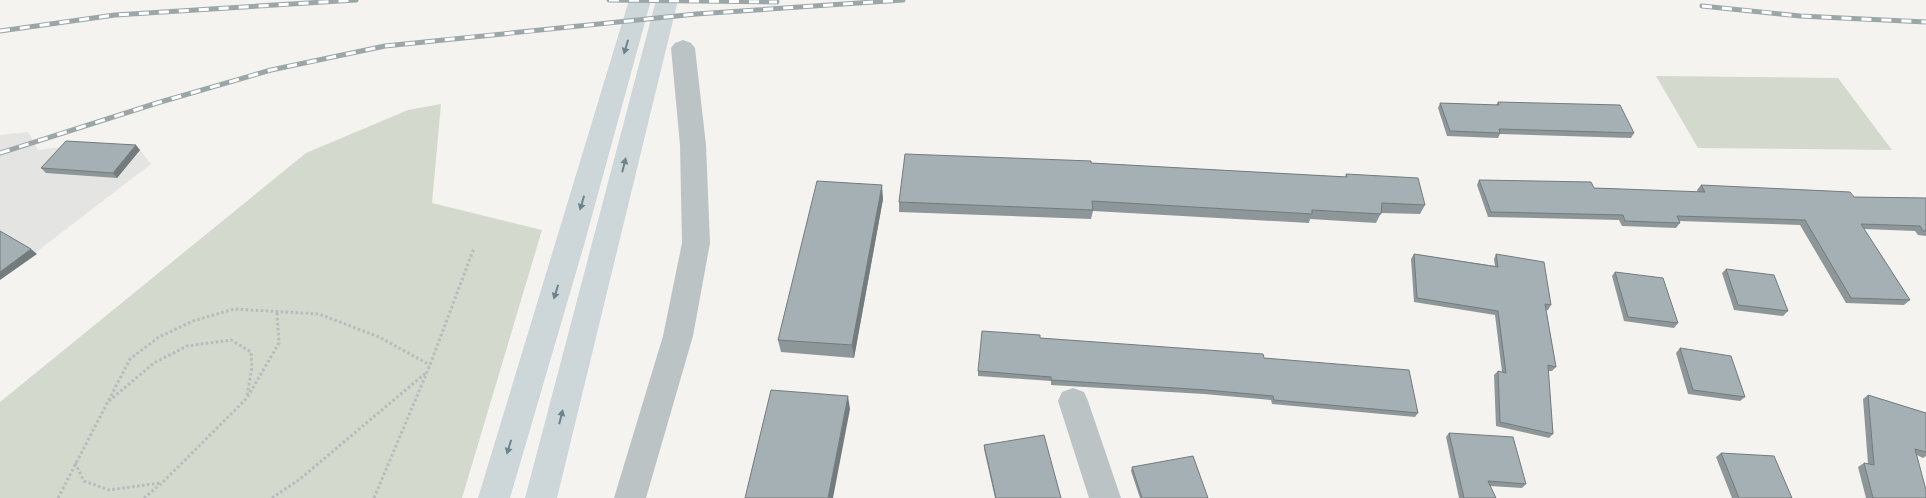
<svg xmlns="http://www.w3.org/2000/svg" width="1926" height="498" font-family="Lato,sans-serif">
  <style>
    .built { fill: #e4e5e3 }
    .green { fill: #d4d9ce }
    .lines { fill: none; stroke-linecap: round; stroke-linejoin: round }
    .path { stroke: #b6bbbc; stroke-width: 3; stroke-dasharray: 2.5 2.5; stroke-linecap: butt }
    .minor { fill: #bcc3c5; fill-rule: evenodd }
    .major { fill: #cdd6d8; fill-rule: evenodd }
    .rail-casing { stroke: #9ba6a9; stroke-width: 5 }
    .rail { stroke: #fff; stroke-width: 3; stroke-dasharray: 10; stroke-linecap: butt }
    .wall { fill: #8d979a }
    .shaded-wall { fill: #737b7d }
    .building { fill: #a4b0b3; stroke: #737b7d }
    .oneway { fill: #6c848b }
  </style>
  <rect width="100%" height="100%" fill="#f4f3ef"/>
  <path class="built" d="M 28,132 L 38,150 L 70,146 L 140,150 L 151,164 L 0,280 L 0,135 Z"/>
  <path class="green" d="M 1656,76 L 1838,78 L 1892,150 L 1698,148 Z
    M 441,104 L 432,203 L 542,230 L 462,498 L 0,498 L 0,402 L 306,153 L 408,110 Z"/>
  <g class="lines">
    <path class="path" d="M 109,401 L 154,363 L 187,346 L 231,340 L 251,352 L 252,367 L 247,396
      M 75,463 L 84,481 L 109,490 L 160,483
      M 58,498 L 130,359 L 159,337 L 193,321 L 234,309 L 319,314 L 379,337 L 430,365
      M 144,498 L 162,483 L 247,398 L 279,343 L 277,313
      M 272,498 L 300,479 L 427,372
      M 374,498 L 430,365 L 474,248"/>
    <path class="minor" d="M 683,40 L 691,43 L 695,48 L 706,145 L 710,243 L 693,336 L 646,498 L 614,498 L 663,336 L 682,243 L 680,145 L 671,48 L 675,43 Z
      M 1073,388 L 1084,392 L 1088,401 L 1121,498 L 1089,498 L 1058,401 L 1062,392 Z"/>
    <path class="major" d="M 629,0 L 651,0 L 584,245 L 510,498 L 478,498 Z
      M 656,0 L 678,0 L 557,498 L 525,498 Z"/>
    <defs>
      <path id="rail" d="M 609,0 L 777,2
        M 1702,6 L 1800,16 L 1926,22
        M 0,31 L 115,15 L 356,0
        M 0,153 L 157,103 L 271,70 L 385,46 L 696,14 L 903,0"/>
    </defs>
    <use href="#rail" class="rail-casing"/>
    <use href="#rail" class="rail"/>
  </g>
  <path class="wall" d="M 1498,102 L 1634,133 L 1631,138 L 1500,134 L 1498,138 L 1447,136 L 1438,108 L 1440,103 L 1496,105 Z
    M 140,150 L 117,178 L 46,173 L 41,168 Z
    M 1091,163 L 1345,177 L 1346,174 L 1425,205 L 1420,214 L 1381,213 L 1376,223 L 1310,219 L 1309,223 L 1093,211 L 1091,219 L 899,212 L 899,202 Z
    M 1479,180 L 1594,188 L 1698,192 L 1697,190 L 1701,185 L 1854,197 L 1926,198 L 1926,236 L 1918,235 L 1915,231 L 1864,229 L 1910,300 L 1904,305 L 1846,303 L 1800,225 L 1679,221 L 1680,223 L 1676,228 L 1622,226 L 1619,220 L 1488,217 L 1477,185 Z
    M 883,199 L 854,358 L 781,352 L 778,340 Z
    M 1414,254 L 1495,266 L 1494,259 L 1496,254 L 1551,305 L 1548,310 L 1546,310 L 1556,367 L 1552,371 L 1548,371 L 1553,434 L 1549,438 L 1496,426 L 1494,375 L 1498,371 L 1502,372 L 1495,315 L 1414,302 L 1411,259 Z
    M 1726,269 L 1788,311 L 1783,316 L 1734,310 L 1722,273 Z
    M 1615,272 L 1678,323 L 1674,328 L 1624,321 L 1612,276 Z
    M 1040,338 L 1264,358 L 1418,413 L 1415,417 L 1272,404 L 1271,400 L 1204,394 L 1051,385 L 1051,381 L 978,376 L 978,371 Z
    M 1680,348 L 1745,397 L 1740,401 L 1688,394 L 1676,353 Z
    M 1868,395 L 1926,413 L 1926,456 L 1923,458 L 1917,455 L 1926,498 L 1866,498 L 1858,467 L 1864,463 L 1868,464 L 1863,399 Z
    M 1449,433 L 1526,484 L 1522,488 L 1490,486 L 1496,498 L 1459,498 L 1446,437 Z
    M 984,445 L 1061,498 L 995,498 L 984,449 Z
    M 1721,453 L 1792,498 L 1732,498 L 1716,457 Z
    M 1132,467 L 1208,498 L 1140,498 L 1131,471 Z"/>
  <path class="shaded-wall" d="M 136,145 L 140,150 L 117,178 L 113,173 Z
    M 882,185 L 883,199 L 854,358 L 852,345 Z
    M 31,249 L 37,254 L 0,280 L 0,272 Z
    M 848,396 L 850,409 L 833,498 L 828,498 Z"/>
  <path class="building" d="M 1498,102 L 1620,105 L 1634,133 L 1499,129 L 1500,133 L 1450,131 L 1440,103 L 1499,105 Z
    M 66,141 L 136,145 L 113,173 L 41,168 Z
    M 905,154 L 1091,161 L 1091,163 L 1347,177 L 1346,174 L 1418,178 L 1425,205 L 1382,203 L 1381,214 L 1312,210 L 1312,214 L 1092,201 L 1093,210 L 899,202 Z
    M 1479,180 L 1591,182 L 1594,188 L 1705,192 L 1701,185 L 1850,192 L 1854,197 L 1926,198 L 1926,231 L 1923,231 L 1920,226 L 1861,224 L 1910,300 L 1851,298 L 1805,220 L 1677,216 L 1680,223 L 1625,221 L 1623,215 L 1491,212 Z
    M 817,181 L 882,185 L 852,345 L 778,340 Z
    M 0,231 L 31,249 L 0,272 Z
    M 1414,254 L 1498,267 L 1496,254 L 1544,262 L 1551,305 L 1545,304 L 1556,367 L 1548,365 L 1553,434 L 1500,422 L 1498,371 L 1506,373 L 1498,311 L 1417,298 Z
    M 1726,269 L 1774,275 L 1788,311 L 1738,305 Z
    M 1615,272 L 1663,278 L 1678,323 L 1628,317 Z
    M 982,331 L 1040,335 L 1040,338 L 1263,354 L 1264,358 L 1409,370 L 1418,413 L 1274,400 L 1273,396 L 1206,390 L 1051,380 L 1051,377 L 978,371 Z
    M 1680,348 L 1731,356 L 1745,397 L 1693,390 Z
    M 771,390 L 848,396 L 828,498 L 745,498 Z
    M 1868,395 L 1926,413 L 1926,452 L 1915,449 L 1926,490 L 1926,498 L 1873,498 L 1864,463 L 1874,465 Z
    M 1449,433 L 1513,437 L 1526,484 L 1488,481 L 1496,498 L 1464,498 Z
    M 1044,435 L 1061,498 L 996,498 L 984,445 Z
    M 1721,453 L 1774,456 L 1792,498 L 1739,498 Z
    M 1193,456 L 1208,498 L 1142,498 L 1132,467 Z"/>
  <defs><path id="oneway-solid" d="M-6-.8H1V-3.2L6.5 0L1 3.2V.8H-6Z" transform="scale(1.25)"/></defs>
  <g class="oneway">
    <use href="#oneway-solid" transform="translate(626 47) rotate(106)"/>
    <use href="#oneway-solid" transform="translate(624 165) rotate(-76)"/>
    <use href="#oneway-solid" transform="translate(582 203) rotate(106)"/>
    <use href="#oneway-solid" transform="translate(556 292) rotate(107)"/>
    <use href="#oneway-solid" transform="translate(561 417) rotate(-76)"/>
    <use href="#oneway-solid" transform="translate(509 447) rotate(107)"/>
  </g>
</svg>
